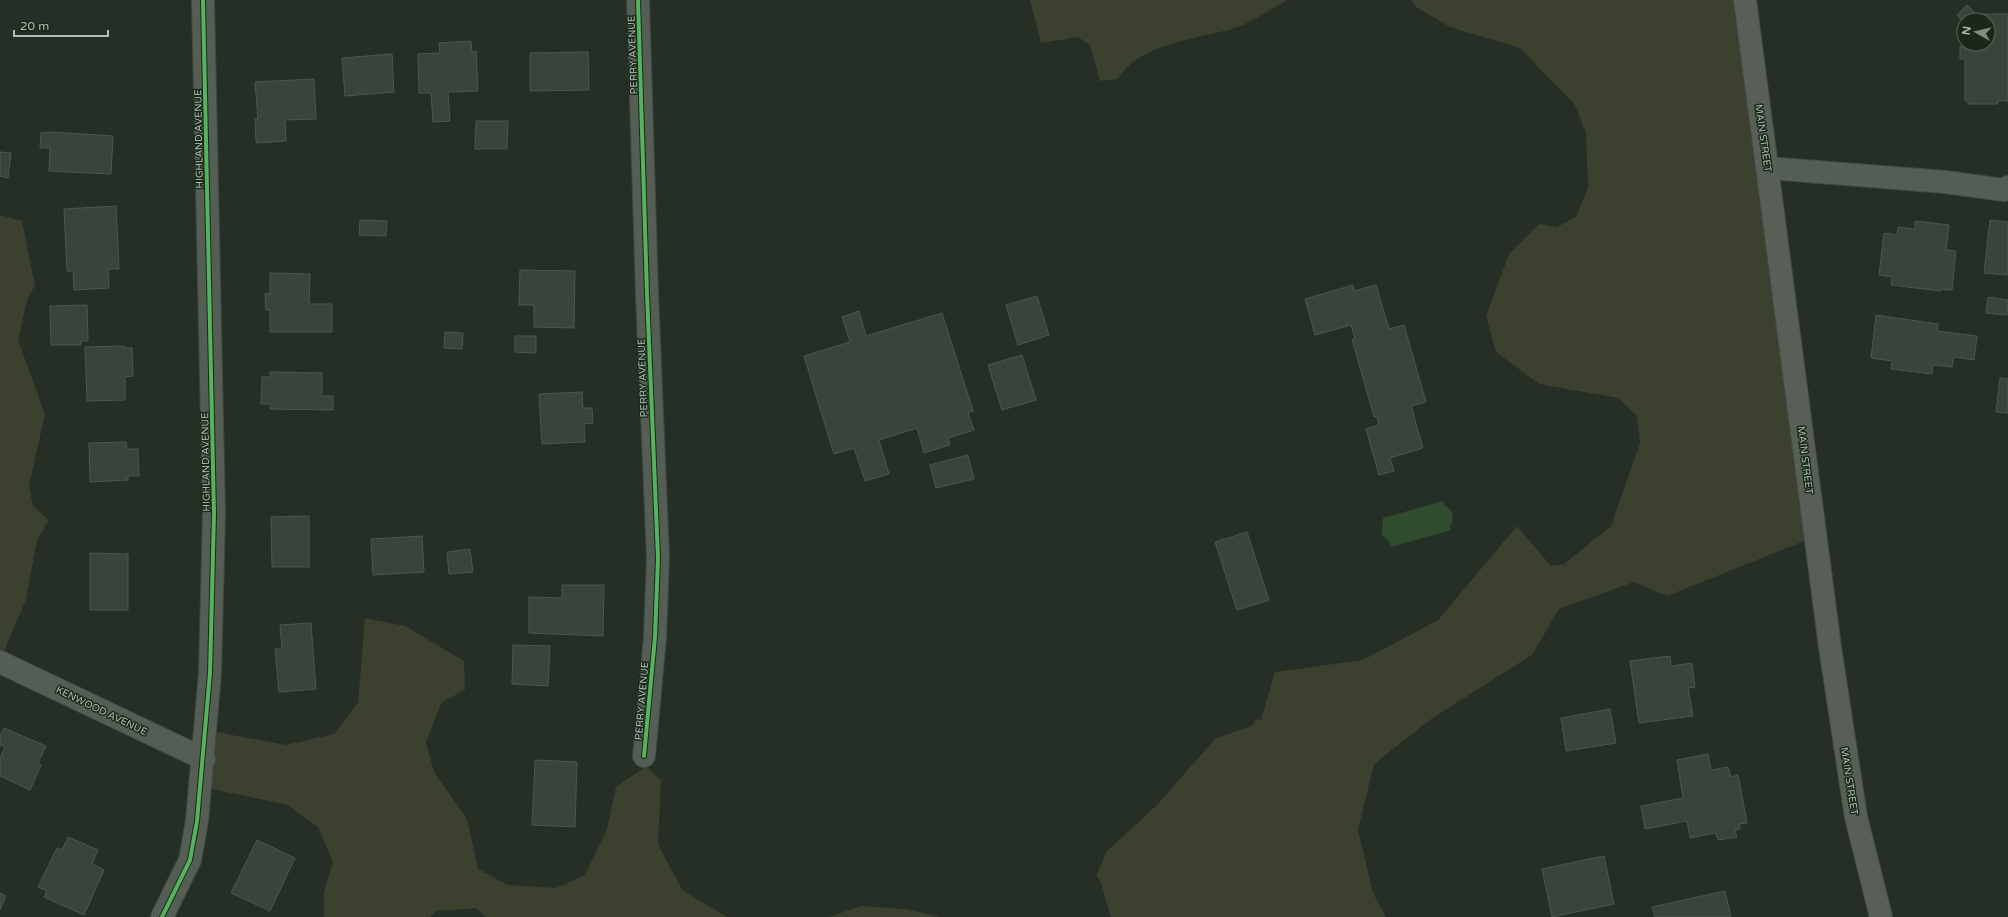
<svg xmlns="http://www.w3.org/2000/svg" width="2008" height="917" font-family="'Varela Round',sans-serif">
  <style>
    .green { fill: #3b402f }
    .water { fill: #2f4c2f }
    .building { fill: #3b443b; stroke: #4d574d }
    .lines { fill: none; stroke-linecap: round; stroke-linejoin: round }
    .minor-casing { stroke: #424942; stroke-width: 24 }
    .major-casing { stroke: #424c43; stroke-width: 24 }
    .minor { stroke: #545e54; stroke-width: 22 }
    .major { stroke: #575f57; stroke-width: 22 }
    .cycleway-casing { stroke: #1a281a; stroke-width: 6 }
    .cycleway { stroke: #56b35d; stroke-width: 4 }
    .labels { text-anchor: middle; stroke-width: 3; stroke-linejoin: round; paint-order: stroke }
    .street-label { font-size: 10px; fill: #aec0af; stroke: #1a281a }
  </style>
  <rect width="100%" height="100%" fill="#252f25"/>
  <path class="green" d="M 1030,0 L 1287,0 C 1271,9 1253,22 1235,28 C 1195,40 1142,42 1117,79 L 1100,81 L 1090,45 L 1078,37 L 1041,43 Z
    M 1412,0 L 1740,0 L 1817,536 L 1667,596 L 1634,582 L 1559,609 L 1532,655 L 1431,719 L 1374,764 L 1358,830 L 1373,893 L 1386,917 L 1111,917 L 1100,880 L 1096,876 L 1107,851 L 1157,805 L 1215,739 L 1253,725 L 1256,719 L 1261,720 L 1275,672 L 1363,660 L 1438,620 L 1517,526 L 1551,566 L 1564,564 L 1611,526 L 1640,443 L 1637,416 L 1618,398 L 1539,384 L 1496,352 L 1486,316 L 1509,254 L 1539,224 L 1557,227 L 1576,217 L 1588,188 L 1586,133 L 1575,105 L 1520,48 L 1450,27 L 1416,7 Z
    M 0,215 L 22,221 L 35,286 L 28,297 L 18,340 L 45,414 L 29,486 L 33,506 L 49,520 L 37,540 L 26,600 L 3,653 L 0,654 Z
    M 365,618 L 405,626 L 464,661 L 465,690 L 442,702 L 426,742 L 434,772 L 467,819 L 478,869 L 508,885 L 556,888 L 585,875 L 607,829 L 616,787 L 646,766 L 661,780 L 658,844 L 682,890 L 727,917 L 485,917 L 477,908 L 437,911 L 430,917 L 324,917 L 324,892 L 333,862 L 318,827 L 288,805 L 198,786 L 206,730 L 286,745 L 334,734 L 358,703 Z
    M 861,906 L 905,909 L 941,917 L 829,917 Z"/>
  <path class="water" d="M 1443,501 L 1444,505 C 1454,510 1455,517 1450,527 L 1451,530 L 1391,547 L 1390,542 L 1382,535 L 1383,518 Z"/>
  <path class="building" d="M 1967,5 L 1976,14 L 2008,14 L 2008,101 L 1998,101 L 1998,104 L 1968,104 L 1968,101 L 1965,101 L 1965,59 L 1960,59 L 1960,46 L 1966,46 L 1966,44 L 1988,44 L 1988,20 L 1964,20 L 1964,23 L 1957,15 Z
    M 471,41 L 472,52 L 476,51 L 478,91 L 448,92 L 450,121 L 433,122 L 431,93 L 419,93 L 418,54 L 440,53 L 439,43 Z
    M 588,52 L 589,90 L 530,91 L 530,53 Z
    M 392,54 L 394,92 L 345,96 L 342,58 Z
    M 314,79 L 316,119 L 285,120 L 286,141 L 256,143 L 255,119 L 258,119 L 255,82 Z
    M 476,121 L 508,121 L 507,149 L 475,149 Z
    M 51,132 L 113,136 L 111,174 L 49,171 L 50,148 L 40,148 L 41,133 Z
    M 0,152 L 11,153 L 8,178 L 0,176 Z
    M 116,206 L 119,269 L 108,269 L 109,288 L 74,290 L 73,271 L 67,271 L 64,209 Z
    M 360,220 L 387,221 L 386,236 L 359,235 Z
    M 1990,220 L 2008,222 L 2008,275 L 1984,273 Z
    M 1915,221 L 1949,225 L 1946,250 L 1956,251 L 1952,290 L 1941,289 L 1941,291 L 1891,285 L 1892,277 L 1879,275 L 1884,233 L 1897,235 L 1898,227 L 1915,229 Z
    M 520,270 L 575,271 L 574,328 L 534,327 L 534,305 L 519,305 Z
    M 270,273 L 310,274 L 309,304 L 332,304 L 332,332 L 270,332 L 270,310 L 266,310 L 265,293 L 270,294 Z
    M 1353,285 L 1354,291 L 1376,285 L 1389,329 L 1404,325 L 1426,402 L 1411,406 L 1423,448 L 1390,458 L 1394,471 L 1379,475 L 1366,429 L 1379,425 L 1377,416 L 1374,417 L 1352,339 L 1355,339 L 1351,325 L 1315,335 L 1305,299 Z
    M 1037,296 L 1049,335 L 1018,345 L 1006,305 Z
    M 1988,297 L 2008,300 L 2007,315 L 1986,313 Z
    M 87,305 L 88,341 L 81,341 L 81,345 L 51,345 L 50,306 Z
    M 859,311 L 866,336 L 942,313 L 973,411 L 968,413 L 974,430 L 948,438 L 950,445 L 924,453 L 917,428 L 879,440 L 889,474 L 865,481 L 854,448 L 834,454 L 804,356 L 850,342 L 842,317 Z
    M 1876,315 L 1938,324 L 1937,331 L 1977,336 L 1974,360 L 1954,357 L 1952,367 L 1933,365 L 1932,374 L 1891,369 L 1892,361 L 1871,358 Z
    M 445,332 L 463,333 L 462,349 L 444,348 Z
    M 515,336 L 536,336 L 536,353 L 515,352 Z
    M 124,346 L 124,348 L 132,348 L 133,376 L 125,377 L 125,400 L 87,401 L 85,347 Z
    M 1022,355 L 1036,400 L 1002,410 L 988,365 Z
    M 270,372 L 322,373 L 322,396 L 333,396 L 333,410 L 270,409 L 270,404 L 261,404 L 262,377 L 270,377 Z
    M 2000,378 L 2008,379 L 2008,413 L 1996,412 Z
    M 582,392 L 583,408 L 592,408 L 593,423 L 584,424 L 585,442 L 542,444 L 539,394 Z
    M 126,442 L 127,449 L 138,449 L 139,476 L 128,476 L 128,480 L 90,482 L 89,443 Z
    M 968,455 L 974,479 L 936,488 L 930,465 Z
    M 309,516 L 309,567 L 272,567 L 271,517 Z
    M 1247,532 L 1269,600 L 1237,610 L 1215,542 Z
    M 422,536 L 424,572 L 373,575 L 371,539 Z
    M 470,549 L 473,572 L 449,574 L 447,552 Z
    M 90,553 L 128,554 L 128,610 L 90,610 Z
    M 562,585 L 604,585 L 603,636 L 529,633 L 529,597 L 562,598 Z
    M 311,623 L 316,689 L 279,692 L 275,649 L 282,649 L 280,625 Z
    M 513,645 L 550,646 L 548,686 L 512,684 Z
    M 1670,656 L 1671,666 L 1692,663 L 1695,687 L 1688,688 L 1693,716 L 1639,723 L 1630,661 Z
    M 1610,709 L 1616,743 L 1566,751 L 1561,718 Z
    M 4,728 L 46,746 L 38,763 L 41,765 L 30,790 L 0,776 L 0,758 L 5,747 L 0,745 L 0,736 Z
    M 1708,754 L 1711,770 L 1728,767 L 1731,777 L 1738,775 L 1747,823 L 1739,824 L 1740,829 L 1735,830 L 1737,837 L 1718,840 L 1716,833 L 1690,838 L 1687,821 L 1645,829 L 1641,806 L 1683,798 L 1677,760 Z
    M 535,760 L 577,762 L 575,827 L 532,825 Z
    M 68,837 L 98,850 L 92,864 L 104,870 L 84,915 L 44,897 L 47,891 L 38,887 L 57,848 L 62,850 Z
    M 257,840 L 295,858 L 270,911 L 231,893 Z
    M 1604,856 L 1614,904 L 1552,917 L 1542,869 Z
    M 1725,891 L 1731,917 L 1655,917 L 1652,907 Z
    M 0,893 L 6,896 L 0,910 Z"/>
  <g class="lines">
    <defs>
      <path id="minor" d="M 638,0 L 647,294 L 658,558 L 655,637 L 644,756
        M 1768,168 L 1945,182 L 2004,190 L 2008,187
        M 0,662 L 204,759
        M 162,917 L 190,860 L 197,821 L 210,673 L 214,514 L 203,0"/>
      <path id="major" d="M 1745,0 L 1830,647 L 1856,817 L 1881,917"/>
    </defs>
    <use href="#minor" class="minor-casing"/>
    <use href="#major" class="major-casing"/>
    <use href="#minor" class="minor"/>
    <use href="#major" class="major"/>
    <defs>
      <path id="cycleway" d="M 638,0 L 647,294 L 658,558 L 655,637 L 644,756
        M 162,917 L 190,860 L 197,821 L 210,673 L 214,514 L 203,0"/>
    </defs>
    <use href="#cycleway" class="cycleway-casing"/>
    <use href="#cycleway" class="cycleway"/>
  </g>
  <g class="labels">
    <g class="street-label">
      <text transform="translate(632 55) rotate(-92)" y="4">PERRY AVENUE</text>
      <text transform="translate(1764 138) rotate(82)" y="4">MAIN STREET</text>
      <text transform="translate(198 139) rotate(-91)" y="4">HIGHLAND AVENUE</text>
      <text transform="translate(642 378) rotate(-92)" y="4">PERRY AVENUE</text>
      <text transform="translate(1806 460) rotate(83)" y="4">MAIN STREET</text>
      <text transform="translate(205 462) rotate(-91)" y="4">HIGHLAND AVENUE</text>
      <text transform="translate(641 701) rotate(-85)" y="4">PERRY AVENUE</text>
      <text transform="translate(102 710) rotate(26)" y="4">KENWOOD AVENUE</text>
      <text transform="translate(1850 781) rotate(81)" y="4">MAIN STREET</text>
    </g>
  </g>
  <g transform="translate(1976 32) rotate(278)"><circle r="19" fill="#1a281a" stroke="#556556"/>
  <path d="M0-3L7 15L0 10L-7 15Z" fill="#7e8d7f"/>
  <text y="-6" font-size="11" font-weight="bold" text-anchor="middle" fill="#aec0af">N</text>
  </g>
  <path d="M14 30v6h94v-6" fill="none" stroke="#aec0af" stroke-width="2"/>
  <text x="20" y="30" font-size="12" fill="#aec0af" stroke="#1a281a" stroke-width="3" paint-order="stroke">20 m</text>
</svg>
